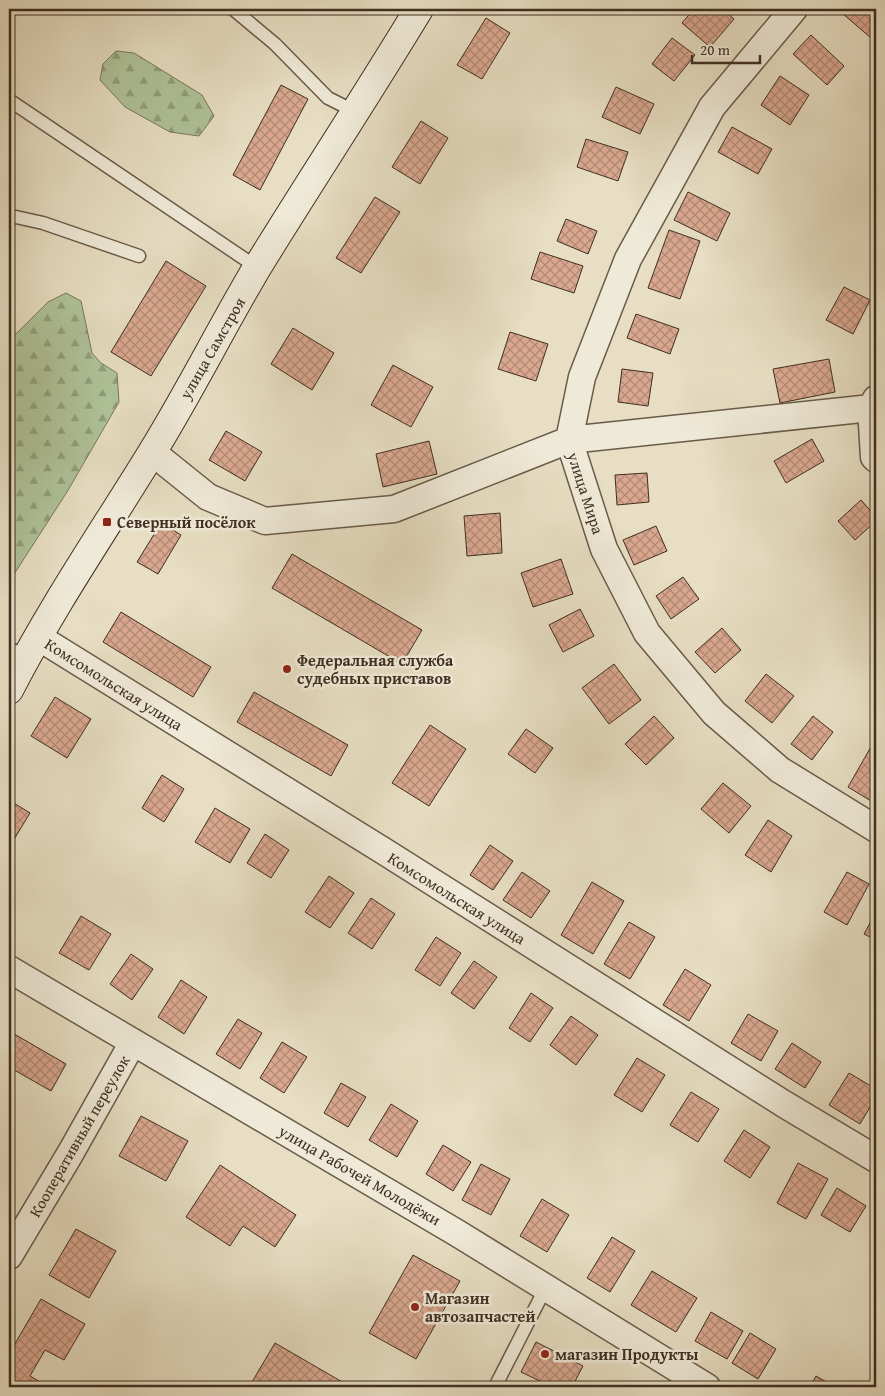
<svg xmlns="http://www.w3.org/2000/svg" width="885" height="1396" font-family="'Gentium Book Plus',serif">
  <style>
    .forest { fill: url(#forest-firs); stroke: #77785c }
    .building { fill: url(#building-cross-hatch); stroke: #3f2f20 }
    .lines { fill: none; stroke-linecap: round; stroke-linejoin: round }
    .lane-casing { stroke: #695b49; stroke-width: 15 }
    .street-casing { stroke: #695b49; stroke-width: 29 }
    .secondary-casing { stroke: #3f2f20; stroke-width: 30 }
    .lane { stroke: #efead8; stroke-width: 12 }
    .street { stroke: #efead8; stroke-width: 26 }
    .secondary { stroke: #efead8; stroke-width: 28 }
    .poi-dot { fill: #8f2418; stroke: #efead8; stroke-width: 2 }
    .labels { text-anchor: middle; stroke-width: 5; stroke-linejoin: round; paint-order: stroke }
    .street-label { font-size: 16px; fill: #3f2f20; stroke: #efead8 }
    .poi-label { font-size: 16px; font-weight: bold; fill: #3f2f20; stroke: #efead8; text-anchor: start }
  </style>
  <defs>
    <pattern id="forest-firs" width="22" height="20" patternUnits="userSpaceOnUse" patternTransform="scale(1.25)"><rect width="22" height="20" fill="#afc299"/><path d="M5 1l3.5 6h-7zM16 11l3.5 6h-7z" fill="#909e7c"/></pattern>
    <pattern id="building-cross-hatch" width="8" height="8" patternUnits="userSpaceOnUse" patternTransform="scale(1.25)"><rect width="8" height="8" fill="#daa890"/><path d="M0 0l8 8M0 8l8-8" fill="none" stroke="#b28975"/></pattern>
  </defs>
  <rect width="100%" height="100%" fill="#e7dec3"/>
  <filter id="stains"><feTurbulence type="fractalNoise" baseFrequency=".004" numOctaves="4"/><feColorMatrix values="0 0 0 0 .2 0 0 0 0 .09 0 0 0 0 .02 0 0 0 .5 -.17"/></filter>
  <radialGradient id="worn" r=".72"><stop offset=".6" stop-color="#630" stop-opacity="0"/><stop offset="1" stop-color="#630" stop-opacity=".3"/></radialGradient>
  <path class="forest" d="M 116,51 L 134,53 L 202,95 L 214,116 L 199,136 L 170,132 L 125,107 L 100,80 L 103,64 Z
    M 66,293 L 81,301 L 92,353 L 101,363 L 117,373 L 119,402 L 67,492 L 9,582 L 9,338 L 17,333 L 48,302 Z"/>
  <path class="building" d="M 344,9 L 358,9 L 355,15 Z
    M 694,9 L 722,9 L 734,19 L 710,47 L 682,23 Z
    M 846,9 L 876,9 L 876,32 L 871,38 L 842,13 Z
    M 486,18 L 510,33 L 482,79 L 457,65 Z
    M 811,35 L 844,66 L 827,85 L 793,54 Z
    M 672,38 L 695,55 L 674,81 L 652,64 Z
    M 780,76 L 809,95 L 790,125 L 761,105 Z
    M 281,85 L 308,99 L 260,190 L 233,175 Z
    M 616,87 L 654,104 L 640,134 L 602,117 Z
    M 421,121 L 448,138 L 420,184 L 392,167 Z
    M 732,127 L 772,149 L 758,174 L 718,152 Z
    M 586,139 L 628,152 L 618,181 L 577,167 Z
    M 688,192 L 730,213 L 717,241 L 674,220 Z
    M 375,197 L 400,212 L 361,273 L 336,258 Z
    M 566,219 L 597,231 L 588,254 L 557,241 Z
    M 669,230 L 700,241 L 680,299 L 648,288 Z
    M 540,252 L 583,266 L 574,293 L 531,279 Z
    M 166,261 L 206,286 L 151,376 L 111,352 Z
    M 844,287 L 870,300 L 853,334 L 826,320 Z
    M 636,314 L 679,329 L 670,354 L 627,338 Z
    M 293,328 L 334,353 L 312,390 L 271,364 Z
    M 510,332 L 548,344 L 536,381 L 498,369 Z
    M 829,359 L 835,392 L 780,403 L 773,369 Z
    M 393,365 L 433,387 L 411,427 L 371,405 Z
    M 622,369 L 653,373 L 648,406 L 618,402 Z
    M 226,431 L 262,452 L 245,481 L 209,460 Z
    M 812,439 L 824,461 L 786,483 L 774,461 Z
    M 429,441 L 437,474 L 383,487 L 376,454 Z
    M 647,473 L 649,502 L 617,505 L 615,475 Z
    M 861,500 L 876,517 L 876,521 L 855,540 L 838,521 Z
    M 500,513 L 502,553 L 467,556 L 464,516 Z
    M 161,523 L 181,535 L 158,574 L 137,562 Z
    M 656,526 L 667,551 L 634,565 L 623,540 Z
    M 292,554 L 422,630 L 402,664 L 272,588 Z
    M 561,559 L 573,594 L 533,607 L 521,573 Z
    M 683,577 L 699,599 L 671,619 L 656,596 Z
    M 580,609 L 594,636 L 563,652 L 549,625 Z
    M 121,612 L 211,667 L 193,697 L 103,642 Z
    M 722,628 L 741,650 L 715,673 L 695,652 Z
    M 614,664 L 641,700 L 609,724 L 582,688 Z
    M 766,674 L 794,696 L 772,723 L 745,701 Z
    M 254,692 L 348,745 L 331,776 L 237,722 Z
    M 55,697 L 91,719 L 67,758 L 31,736 Z
    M 654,716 L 674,738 L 646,765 L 625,744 Z
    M 813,716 L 833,732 L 812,760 L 791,744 Z
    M 430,725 L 466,749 L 429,806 L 392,783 Z
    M 526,729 L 553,748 L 535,773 L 508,754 Z
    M 876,738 L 876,804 L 848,787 Z
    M 162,775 L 184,789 L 164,822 L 142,808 Z
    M 723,783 L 751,806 L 729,833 L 701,809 Z
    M 9,800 L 30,813 L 10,846 L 9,845 Z
    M 215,808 L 250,829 L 230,863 L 195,842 Z
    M 768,820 L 792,836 L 771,872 L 745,855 Z
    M 265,834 L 289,850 L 271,878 L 247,863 Z
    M 490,845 L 513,861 L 493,890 L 470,875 Z
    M 522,872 L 550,891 L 531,918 L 503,900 Z
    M 847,872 L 869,884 L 847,925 L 824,912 Z
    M 329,876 L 354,893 L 330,928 L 305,912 Z
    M 592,882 L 624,901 L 593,954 L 561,935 Z
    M 371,898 L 395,914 L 372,949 L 348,933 Z
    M 876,912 L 876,940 L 864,934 Z
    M 81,916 L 111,934 L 89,970 L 59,953 Z
    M 629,922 L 655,937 L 630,979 L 604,964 Z
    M 436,937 L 461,953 L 440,986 L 415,970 Z
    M 131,954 L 153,969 L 132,1000 L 110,984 Z
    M 474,961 L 497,977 L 474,1009 L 451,993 Z
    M 685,969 L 711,985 L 689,1021 L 663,1005 Z
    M 181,980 L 207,997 L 184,1034 L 158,1017 Z
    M 531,993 L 553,1008 L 530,1042 L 509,1028 Z
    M 748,1014 L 778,1031 L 761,1061 L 731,1043 Z
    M 571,1016 L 598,1035 L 576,1065 L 550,1045 Z
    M 238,1019 L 262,1033 L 240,1069 L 216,1054 Z
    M 9,1031 L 66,1064 L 51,1091 L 9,1067 Z
    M 282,1042 L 307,1057 L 284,1093 L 260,1078 Z
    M 792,1043 L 821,1062 L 805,1088 L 775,1069 Z
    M 637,1058 L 665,1075 L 642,1112 L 614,1095 Z
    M 849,1073 L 876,1089 L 876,1097 L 860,1124 L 829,1105 Z
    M 341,1083 L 366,1097 L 348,1127 L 324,1113 Z
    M 691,1092 L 719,1109 L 698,1142 L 670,1125 Z
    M 391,1104 L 418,1121 L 397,1157 L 369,1140 Z
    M 141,1116 L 188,1141 L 166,1181 L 119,1156 Z
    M 744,1130 L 770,1147 L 750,1178 L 724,1161 Z
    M 443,1145 L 471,1162 L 453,1191 L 426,1174 Z
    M 798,1163 L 828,1179 L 806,1219 L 777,1203 Z
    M 481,1164 L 510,1179 L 491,1215 L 462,1200 Z
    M 220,1165 L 296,1215 L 275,1247 L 243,1226 L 230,1246 L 186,1217 Z
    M 837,1188 L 866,1206 L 850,1232 L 821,1215 Z
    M 542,1199 L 569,1215 L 547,1252 L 520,1236 Z
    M 76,1229 L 116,1251 L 89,1298 L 49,1275 Z
    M 612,1237 L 635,1251 L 610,1292 L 587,1278 Z
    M 413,1255 L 460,1281 L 416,1359 L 369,1333 Z
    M 652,1271 L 697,1298 L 676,1332 L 631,1305 Z
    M 41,1299 L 85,1324 L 64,1360 L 45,1350 L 30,1376 L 42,1383 L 40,1387 L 9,1387 L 9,1354 Z
    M 711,1312 L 743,1331 L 727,1359 L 695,1341 Z
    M 750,1333 L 776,1349 L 758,1379 L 732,1363 Z
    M 536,1342 L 583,1366 L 572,1387 L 552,1387 L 521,1372 Z
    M 275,1343 L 351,1387 L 249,1387 Z
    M 816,1376 L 835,1387 L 810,1387 Z"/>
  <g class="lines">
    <defs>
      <path id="lane" d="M 233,9 L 275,44 L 328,98 L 356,112
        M 9,100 L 258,268
        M 9,218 L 16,217 L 43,223 L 139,256
        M 9,648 L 26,657
        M 495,1387 L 546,1287"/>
      <path id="street" d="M 794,9 L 712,107 L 628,259 L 582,377 L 569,440 L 604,549 L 647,633 L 714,713 L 780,770 L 876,829
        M 876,399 L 871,408 L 874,457 L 876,459
        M 152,452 L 208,497 L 265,521 L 394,509 L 569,440 L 871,408
        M 38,637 L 382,850 L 784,1104 L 876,1159
        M 9,969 L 457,1233 L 707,1387
        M 9,1256 L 70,1154 L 133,1042"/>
      <path id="secondary" d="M 9,690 C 51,608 103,532 151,454 C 189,393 221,328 258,266 C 311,180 367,95 419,9"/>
    </defs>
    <use href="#lane" class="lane-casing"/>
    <use href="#street" class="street-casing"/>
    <use href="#secondary" class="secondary-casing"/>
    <use href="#lane" class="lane"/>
    <use href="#street" class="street"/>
    <use href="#secondary" class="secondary"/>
  </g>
  <g class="poi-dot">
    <rect x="102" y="517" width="10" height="10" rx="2.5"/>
    <circle cx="287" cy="669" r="5"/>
    <circle cx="415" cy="1307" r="5"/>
    <circle cx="545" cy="1354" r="5"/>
  </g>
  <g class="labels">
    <g class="street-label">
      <text transform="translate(212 348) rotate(-60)" y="6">улица Самстроя</text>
      <text transform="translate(586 493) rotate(72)" y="6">улица Мира</text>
      <text transform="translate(114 684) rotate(32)" y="6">Комсомольская улица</text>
      <text transform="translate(457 898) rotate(32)" y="6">Комсомольская улица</text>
      <text transform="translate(79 1136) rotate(-60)" y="6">Кооперативный переулок</text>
      <text transform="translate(360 1175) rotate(30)" y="6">улица Рабочей Молодёжи</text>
    </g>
    <g class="poi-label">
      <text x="117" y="528">Северный посёлок</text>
      <text x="297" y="666">Федеральная служба<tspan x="297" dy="18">судебных приставов</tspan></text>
      <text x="425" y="1304">Магазин<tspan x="425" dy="18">автозапчастей</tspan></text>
      <text x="555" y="1360">магазин Продукты</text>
    </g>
  </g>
  <rect width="885" height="1396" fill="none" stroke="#e7dec3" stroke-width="30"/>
  <rect x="10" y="10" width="865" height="1376" fill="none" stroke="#3f2f20" stroke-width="2.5"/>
  <rect x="15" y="15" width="855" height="1366" fill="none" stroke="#3f2f20"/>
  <path d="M692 55v8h68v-8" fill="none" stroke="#3f2f20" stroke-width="2.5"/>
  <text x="700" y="55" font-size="15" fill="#3f2f20" stroke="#efead8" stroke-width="4" paint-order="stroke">20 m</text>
  <rect width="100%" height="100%" filter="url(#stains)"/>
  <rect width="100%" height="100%" fill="url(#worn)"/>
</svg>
